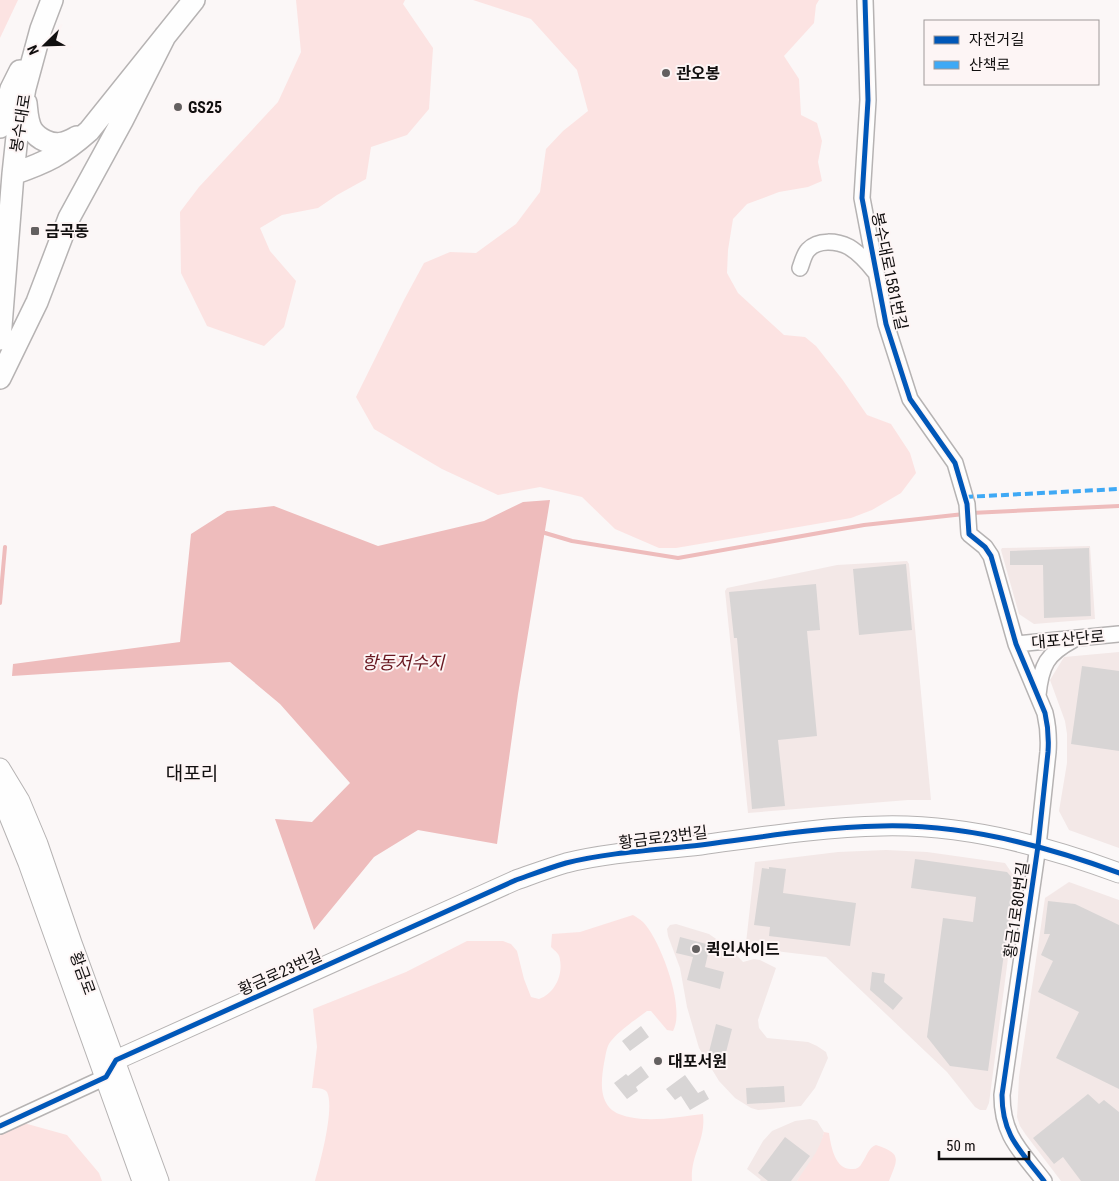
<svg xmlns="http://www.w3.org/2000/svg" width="1119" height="1181" font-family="'Roboto Condensed','Noto Sans KR',sans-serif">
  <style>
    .built { fill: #f3e8e7 }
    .green { fill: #fce3e2 }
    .water { fill: #eebcbc }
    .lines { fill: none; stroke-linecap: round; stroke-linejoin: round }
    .stream { stroke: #eebcbc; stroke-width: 4 }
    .building { fill: #d8d5d5 }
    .minor-casing { stroke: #b6b3b3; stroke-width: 18 }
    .tertiary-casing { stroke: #b6b3b3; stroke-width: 21 }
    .secondary-casing { stroke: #b6b3b3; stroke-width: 24 }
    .minor { stroke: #fefefe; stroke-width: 15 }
    .tertiary { stroke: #fefefe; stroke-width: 19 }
    .secondary { stroke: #fefefe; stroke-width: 21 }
    .quiet { stroke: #3fa9f5; stroke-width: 4; stroke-dasharray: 8 4; stroke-linecap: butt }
    .cycleway-casing { stroke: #fdf5f5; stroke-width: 8 }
    .cycleway { stroke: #0057b8; stroke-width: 5 }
    .poi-dot { fill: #636060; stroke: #fdf5f5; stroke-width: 2 }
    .labels { text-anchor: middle; stroke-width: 4; stroke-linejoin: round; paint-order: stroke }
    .poi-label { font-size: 16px; font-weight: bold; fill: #110f0f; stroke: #fdf5f5; text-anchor: start }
    .street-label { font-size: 16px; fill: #110f0f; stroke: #fdf5f5 }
    .water-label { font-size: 18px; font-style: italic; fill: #691821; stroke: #fdf5f5 }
    .quarter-label { font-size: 19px; fill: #110f0f; stroke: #fdf5f5 }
  </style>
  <rect width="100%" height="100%" fill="#fbf7f7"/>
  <path class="built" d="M 1090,546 L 1095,619 L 1034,624 L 1019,614 L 1001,550 L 1002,548 Z
    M 907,561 L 909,564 L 931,800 L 908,800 L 748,813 L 725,591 L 727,588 L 837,565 Z
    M 1119,652 L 1119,848 L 1069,830 L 1059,811 L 1067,763 L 1067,734 L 1065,721 L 1050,680 L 1064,657 Z
    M 886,850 L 927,852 L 1005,863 L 1018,882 L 989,1103 L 986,1110 L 980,1110 L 975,1107 L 947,1072 L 826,957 L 750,948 L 746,943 L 755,862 L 838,852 Z
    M 1069,882 L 1119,900 L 1119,1181 L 1061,1181 L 1026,1135 L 1020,1126 L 1017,1117 L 1019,1077 L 1045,898 Z
    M 676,924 L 709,934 L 732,950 L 743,962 L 754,959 L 760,960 L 776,968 L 758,1020 L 759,1028 L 767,1038 L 808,1042 L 817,1046 L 826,1052 L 828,1058 L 815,1088 L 801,1106 L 758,1110 L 751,1108 L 735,1098 L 719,1081 L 699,1048 L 687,1007 L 680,968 L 668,936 L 667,929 L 670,925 Z
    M 810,1119 L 817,1121 L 824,1132 L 821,1145 L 816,1156 L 797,1181 L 760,1181 L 761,1180 L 747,1169 L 763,1141 L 772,1131 L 795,1121 Z"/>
  <path class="green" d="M 0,0 L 18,0 L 0,38 Z
    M 296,0 L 405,0 L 403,4 L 433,48 L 429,109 L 407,135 L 371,147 L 366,179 L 337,195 L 318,208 L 282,215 L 260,228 L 270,251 L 296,281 L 284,327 L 264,346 L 207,326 L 181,273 L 180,212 L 199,187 L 278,102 L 301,52 Z
    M 473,0 L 819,0 L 816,5 L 814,23 L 784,56 L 799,79 L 801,115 L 817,123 L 822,141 L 818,162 L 822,181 L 808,187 L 779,192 L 747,204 L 733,219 L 728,250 L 727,273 L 738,293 L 784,335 L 805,337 L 816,346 L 842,379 L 867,415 L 891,424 L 910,453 L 916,473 L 901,493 L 872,510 L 851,518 L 676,548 L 659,548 L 615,529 L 582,497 L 540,487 L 498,495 L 442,469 L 374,429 L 356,397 L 404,300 L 424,263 L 450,252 L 476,253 L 516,224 L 540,192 L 546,149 L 563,131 L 588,111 L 577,70 L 531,19 Z
    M 633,915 C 636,917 640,919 643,922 C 660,939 686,1008 673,1031 L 667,1030 L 651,1011 L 647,1011 C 635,1020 620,1030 611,1041 C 606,1047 606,1055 604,1063 C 601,1081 598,1105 619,1114 C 644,1124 677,1117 703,1114 C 706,1141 690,1155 692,1181 L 315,1181 C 320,1163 335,1108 327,1092 C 324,1088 317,1088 312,1088 L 317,1047 L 313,1009 L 406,972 L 467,941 L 503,941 L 511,944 L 517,951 L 524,979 L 531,997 L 539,999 C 554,994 563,976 560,960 C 560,954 555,951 551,947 L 552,934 L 580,932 Z
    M 13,1120 L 67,1135 L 99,1173 L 102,1181 L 0,1181 L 0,1126 Z
    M 824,1132 L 829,1133 C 831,1146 835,1171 853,1169 C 857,1169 860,1167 862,1163 C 867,1156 868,1148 876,1145 C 902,1154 898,1158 889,1181 L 797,1181 C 808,1163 819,1153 824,1132 Z"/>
  <path class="water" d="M 550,500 L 518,694 L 497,844 L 418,830 L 374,857 L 314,930 L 275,819 L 312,822 L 350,783 L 280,704 L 230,662 L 12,676 L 13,664 L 180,642 L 191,534 L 227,511 L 274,506 L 378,546 L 484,521 L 523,502 Z"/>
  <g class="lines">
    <path class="stream" d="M 971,513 L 1119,506
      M 545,533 L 572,541 L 678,558 L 864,525 L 964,514
      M 0,603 L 5,547"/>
  </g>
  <path class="building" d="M 1089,548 L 1091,616 L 1044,618 L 1043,565 L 1010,565 L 1010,551 Z
    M 906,564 L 912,630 L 859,635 L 853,569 Z
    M 816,584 L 820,630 L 807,631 L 817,736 L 778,740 L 785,806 L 752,809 L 737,638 L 734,638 L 729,592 Z
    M 1082,666 L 1119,671 L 1119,751 L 1071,744 Z
    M 915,859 L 1007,872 L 1014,880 L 988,1071 L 950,1066 L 927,1037 L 943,918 L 973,922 L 976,897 L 911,888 Z
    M 769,867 L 786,869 L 783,893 L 856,903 L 850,946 L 769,936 L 770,927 L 754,925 L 762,868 L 769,869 Z
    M 1048,901 L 1075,904 L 1119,925 L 1119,1089 L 1056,1058 L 1079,1012 L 1038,992 L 1053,961 L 1041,955 L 1050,934 L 1044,934 Z
    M 680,937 L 710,945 L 705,967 L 724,972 L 720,989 L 687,980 L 693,957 L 676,953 Z
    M 872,972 L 885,974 L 884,982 L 903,998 L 893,1010 L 870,990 Z
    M 716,1024 L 732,1029 L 724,1060 L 708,1056 Z
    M 641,1026 L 649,1037 L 630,1051 L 622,1041 Z
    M 641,1066 L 649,1077 L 636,1087 L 638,1091 L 627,1099 L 614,1083 L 626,1074 L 628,1076 Z
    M 685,1075 L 698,1093 L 704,1090 L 709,1099 L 690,1110 L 681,1096 L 675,1100 L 666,1089 Z
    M 784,1086 L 785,1102 L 747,1104 L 746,1088 Z
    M 1088,1094 L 1099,1104 L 1104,1100 L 1119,1112 L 1119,1181 L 1081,1181 L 1063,1157 L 1054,1164 L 1033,1138 Z
    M 785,1137 L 810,1156 L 791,1181 L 768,1181 L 758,1173 Z"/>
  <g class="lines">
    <defs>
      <path id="minor" d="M 865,0 L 868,100 L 862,198 L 886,324 L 910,399 L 955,463 L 967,504 L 969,534 L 985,547 L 991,556 L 1016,644 L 1045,713 C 1048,726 1049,738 1048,752 L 1038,846 L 1002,1095 C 1002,1136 1021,1151 1044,1181
        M 800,268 C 802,263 804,254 808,250 C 818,239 837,241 849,247 C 859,253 868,263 875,272
        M 1016,644 L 1119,634
        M 1038,695 C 1041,665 1047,654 1073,640
        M 0,1126 L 106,1077"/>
      <path id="tertiary" d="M 0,768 L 20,801 L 38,844 L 72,943 L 159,1181
        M 0,794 L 28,863 L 142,1181
        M 106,1077 L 116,1060 L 516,880 C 533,874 549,868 566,863 C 610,852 657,850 701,845 C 761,837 822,827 882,826 C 963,824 1044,845 1119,873"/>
      <path id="secondary" d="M 26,103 C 27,111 27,122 32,130 C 38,139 52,146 63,143 C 68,142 73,139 77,137
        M 0,127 L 11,89 L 20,71
        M 13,174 C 47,162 62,155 89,131 L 194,0
        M 0,339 L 13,174 L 18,127 L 25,88 L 41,29 L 52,0
        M 0,378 L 37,302 L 69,218 L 122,121 L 165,36"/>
    </defs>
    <use href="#minor" class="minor-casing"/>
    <use href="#tertiary" class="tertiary-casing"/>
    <use href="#secondary" class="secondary-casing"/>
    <use href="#minor" class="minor"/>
    <use href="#tertiary" class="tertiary"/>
    <use href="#secondary" class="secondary"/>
    <path class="quiet" d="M 965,497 L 1119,489"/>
    <defs>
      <path id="cycleway" d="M 865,0 L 868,100 L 862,198 L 886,324 L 910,399 L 955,463 L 967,504 L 969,534 L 985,547 L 991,556 L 1016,644 L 1045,713 C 1048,726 1049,738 1048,752 L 1038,846 L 1002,1095 C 1002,1136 1021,1151 1044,1181
        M 0,1126 L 106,1077 L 116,1060 L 516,880 C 533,874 549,868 566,863 C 610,852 657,850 701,845 C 761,837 822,827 882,826 C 963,824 1044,845 1119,873"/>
    </defs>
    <use href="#cycleway" class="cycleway-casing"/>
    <use href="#cycleway" class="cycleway"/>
  </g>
  <g class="poi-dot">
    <circle cx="666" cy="73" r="5"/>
    <circle cx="178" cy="107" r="5"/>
    <rect x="30" y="226" width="10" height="10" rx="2.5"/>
    <circle cx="696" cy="949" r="5"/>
    <circle cx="658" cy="1061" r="5"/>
  </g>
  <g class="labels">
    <g class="poi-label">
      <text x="676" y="79">관오봉</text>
      <text x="188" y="113">GS25</text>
      <text x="45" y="237">금곡동</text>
      <text x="706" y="955">퀵인사이드</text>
      <text x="668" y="1067">대포서원</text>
    </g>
    <g class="street-label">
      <text transform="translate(20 123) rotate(-81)" y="6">봉수대로</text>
      <text transform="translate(890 271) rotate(78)" y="6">봉수대로1581번길</text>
      <text transform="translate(1068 639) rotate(-5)" y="6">대포산단로</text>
      <text transform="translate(663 837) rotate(-7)" y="6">황금로23번길</text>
      <text transform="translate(1016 910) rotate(-82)" y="6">황금1로80번길</text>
      <text transform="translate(280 972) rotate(-24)" y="6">황금로23번길</text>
      <text transform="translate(83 973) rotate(70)" y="6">황금로</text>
    </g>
    <g class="water-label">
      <text x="403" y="669">항동저수지</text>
    </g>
    <g class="quarter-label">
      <text x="192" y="780">대포리</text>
    </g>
  </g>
  <rect x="924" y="20" width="175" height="65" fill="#fdf5f5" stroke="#9f9999"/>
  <rect x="934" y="36" width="25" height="8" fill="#0057b8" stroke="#9f9999"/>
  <text x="969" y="45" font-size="15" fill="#110f0f">자전거길</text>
  <rect x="934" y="61" width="25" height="8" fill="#3fa9f5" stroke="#9f9999"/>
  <text x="969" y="70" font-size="15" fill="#110f0f">산책로</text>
  <g transform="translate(45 45) rotate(247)" stroke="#fdf5f5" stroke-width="4" paint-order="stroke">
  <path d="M0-4L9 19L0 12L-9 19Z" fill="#110f0f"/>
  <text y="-8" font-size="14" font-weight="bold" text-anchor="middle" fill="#110f0f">N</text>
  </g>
  <path d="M939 1151v8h90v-8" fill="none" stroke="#110f0f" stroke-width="2.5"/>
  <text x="946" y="1151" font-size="15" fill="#110f0f" stroke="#fdf5f5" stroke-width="4" paint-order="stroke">50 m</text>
</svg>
